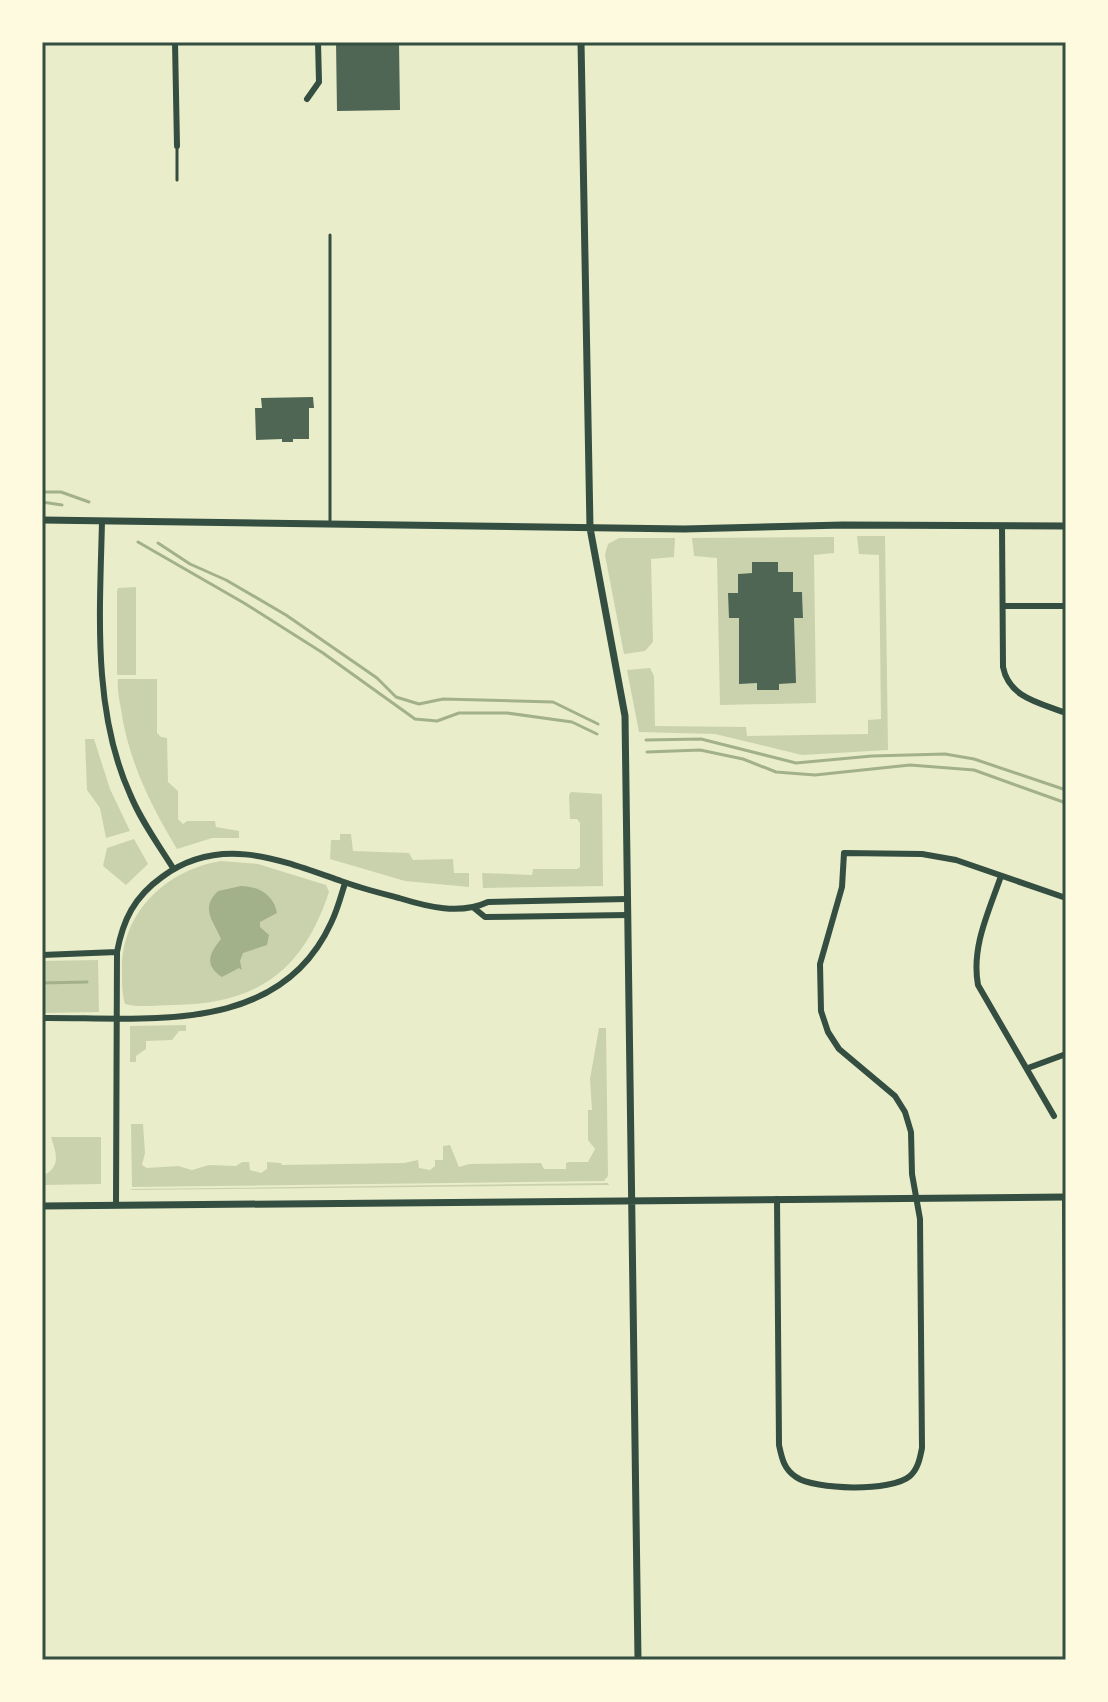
<svg xmlns="http://www.w3.org/2000/svg" width="1108" height="1702" font-family="'PT Sans',sans-serif">
  <style>
    .green { fill: #cad2ad; fill-rule: evenodd }
    .water { fill: #a3b18a }
    .lines { fill: none; stroke-linecap: round; stroke-linejoin: round }
    .stream { stroke: #a3b18a; stroke-width: 3 }
    .building { fill: #4f6655 }
    .service { stroke: #344e41; stroke-width: 3 }
    .minor { stroke: #344e41; stroke-width: 6 }
    .tertiary { stroke: #344e41; stroke-width: 7 }
    .neatline { fill: none; stroke: #344e41; stroke-width: 3 }
  </style>
  <rect width="100%" height="100%" fill="#e9edc9"/>
  <path class="green" d="M 857,536 L 885,536 L 888,750 L 802,755 L 715,734 L 639,732 L 627,670 L 650,668 L 654,676 L 655,726 L 746,727 L 747,736 L 868,734 L 868,720 L 881,719 L 879,555 L 859,554 Z
    M 834,537 L 834,553 L 814,555 L 816,703 L 720,705 L 717,558 L 694,556 L 692,538 ZM 752,562 L 777,562 L 778,572 L 793,592 L 802,592 L 803,617 L 794,618 L 795,683 L 779,684 L 778,690 L 758,690 L 757,683 L 739,683 L 739,618 L 729,617 L 729,593 L 738,593 L 738,574 L 752,573 Z
    M 619,538 L 675,538 L 674,557 L 651,559 L 653,642 L 645,651 L 624,654 L 605,555 L 608,544 Z
    M 136,587 L 136,675 L 117,675 L 117,591 L 118,588 Z
    M 118,679 L 157,679 L 157,733 L 161,737 L 167,738 L 168,782 L 178,791 L 178,819 L 183,824 L 187,821 L 215,821 L 216,827 L 239,831 L 239,838 L 212,838 L 177,849 C 151,806 128,760 121,709 C 119,699 117,688 118,679 Z
    M 85,739 L 94,739 L 110,789 L 130,831 L 106,838 L 100,808 L 87,790 Z
    M 571,792 L 602,794 L 603,886 L 483,888 L 482,873 L 532,875 L 533,869 L 577,869 L 580,867 L 580,823 L 577,819 L 570,819 L 569,795 Z
    M 340,834 L 351,834 L 353,851 L 409,853 L 413,860 L 453,859 L 454,873 L 469,873 L 469,887 L 405,881 L 330,859 L 331,840 L 340,840 Z
    M 134,839 L 148,864 L 126,885 L 103,866 L 107,848 Z
    M 221,861 L 258,864 L 326,885 L 329,892 C 303,971 257,1004 174,1005 C 158,1005 140,1008 125,1004 C 122,994 122,983 122,973 C 120,913 166,870 221,861 Z
    M 98,960 L 99,1012 L 42,1013 L 42,961 Z
    M 186,1025 L 186,1031 L 179,1031 L 172,1040 L 146,1041 L 146,1049 L 136,1056 L 136,1062 L 130,1062 L 130,1026 Z
    M 599,1028 L 606,1028 L 608,1176 L 604,1181 L 132,1187 L 131,1124 L 143,1124 L 145,1153 L 142,1165 L 147,1168 L 178,1166 L 192,1170 L 209,1165 L 236,1166 L 242,1162 L 249,1162 L 250,1170 L 261,1173 L 267,1169 L 267,1162 L 281,1163 L 282,1165 L 404,1163 L 418,1160 L 419,1168 L 430,1170 L 435,1166 L 435,1160 L 443,1160 L 443,1146 L 450,1145 L 459,1167 L 469,1164 L 541,1163 L 544,1169 L 566,1169 L 566,1163 L 569,1162 L 588,1162 L 595,1149 L 588,1140 L 588,1110 L 592,1110 L 590,1079 Z
    M 51,1137 L 101,1137 L 101,1184 L 42,1185 L 42,1176 C 62,1167 56,1153 51,1137 Z
    M 608,1183 L 609,1185 L 130,1190 L 132,1189 Z"/>
  <path class="water" d="M 241,886 C 258,886 274,895 277,913 L 260,922 L 260,927 L 269,935 L 267,945 L 243,953 L 240,961 L 242,970 L 239,968 L 222,977 C 203,964 210,953 221,939 C 213,920 200,909 218,891 Z"/>
  <g class="lines">
    <path class="stream" d="M 42,492 L 61,492 L 89,502
      M 42,502 L 62,505
      M 138,542 L 244,603 L 323,653 L 415,719 L 437,721 L 459,713 L 507,713 L 572,722 L 597,734
      M 158,543 L 190,564 L 226,580 L 286,615 L 377,678 L 396,697 L 419,704 L 443,699 L 553,702 L 598,724
      M 646,740 L 701,739 L 796,763 L 872,756 L 945,754 L 974,759 L 1066,790
      M 647,752 L 700,750 L 743,759 L 776,772 L 815,775 L 910,765 L 974,770 L 1066,803
      M 42,983 L 87,982"/>
  </g>
  <path class="building" d="M 336,42 L 399,42 L 400,110 L 337,111 Z
    M 313,397 L 314,408 L 309,408 L 309,439 L 293,439 L 293,442 L 282,442 L 282,439 L 256,440 L 255,408 L 262,408 L 261,398 Z
    M 752,562 L 778,562 L 778,572 L 793,572 L 793,592 L 802,592 L 803,618 L 794,618 L 796,683 L 779,684 L 779,690 L 757,690 L 757,683 L 739,684 L 739,618 L 729,618 L 728,593 L 738,593 L 738,574 L 752,573 Z"/>
  <g class="lines">
    <path class="service" d="M 177,146 L 177,180
      M 330,524 L 330,235"/>
    <path class="minor" d="M 175,42 L 177,146
      M 307,99 L 319,82 L 318,42
      M 102,521 C 100,611 92,710 130,794 C 141,821 158,844 173,868
      M 1002,526 L 1003,667 C 1009,698 1040,703 1066,713
      M 1003,606 L 1066,606
      M 1001,876 C 989,911 971,947 978,985 L 1054,1116
      M 474,908 L 485,917 L 628,915
      M 42,955 L 117,952
      M 42,1018 C 145,1017 279,1037 331,923 C 337,911 341,896 345,883
      M 1028,1068 L 1066,1054
      M 1065,1197 L 1066,1369
      M 777,1199 L 779,1445 C 782,1459 784,1469 796,1477 C 814,1490 892,1492 910,1476 C 918,1469 920,1458 922,1448 L 920,1219 L 912,1174 L 911,1132 L 905,1112 L 895,1096 L 839,1049 L 828,1032 L 821,1011 L 820,964 L 842,887 L 844,853 L 922,854 L 956,860 L 1066,898
      M 116,1205 L 117,952 C 123,920 134,897 162,877 C 220,834 281,860 341,881 C 360,888 380,893 399,898 C 428,907 460,915 488,902 L 627,899"/>
    <path class="tertiary" d="M 581,42 L 590,528 L 625,716 L 638,1660
      M 42,520 L 684,529 L 843,525 L 1066,526
      M 42,1206 L 1066,1197"/>
  </g>
  <rect width="1108" height="1702" fill="none" stroke="#fefae0" stroke-width="88"/>
  <rect x="44" y="44" width="1020" height="1614" class="neatline"/>
</svg>
